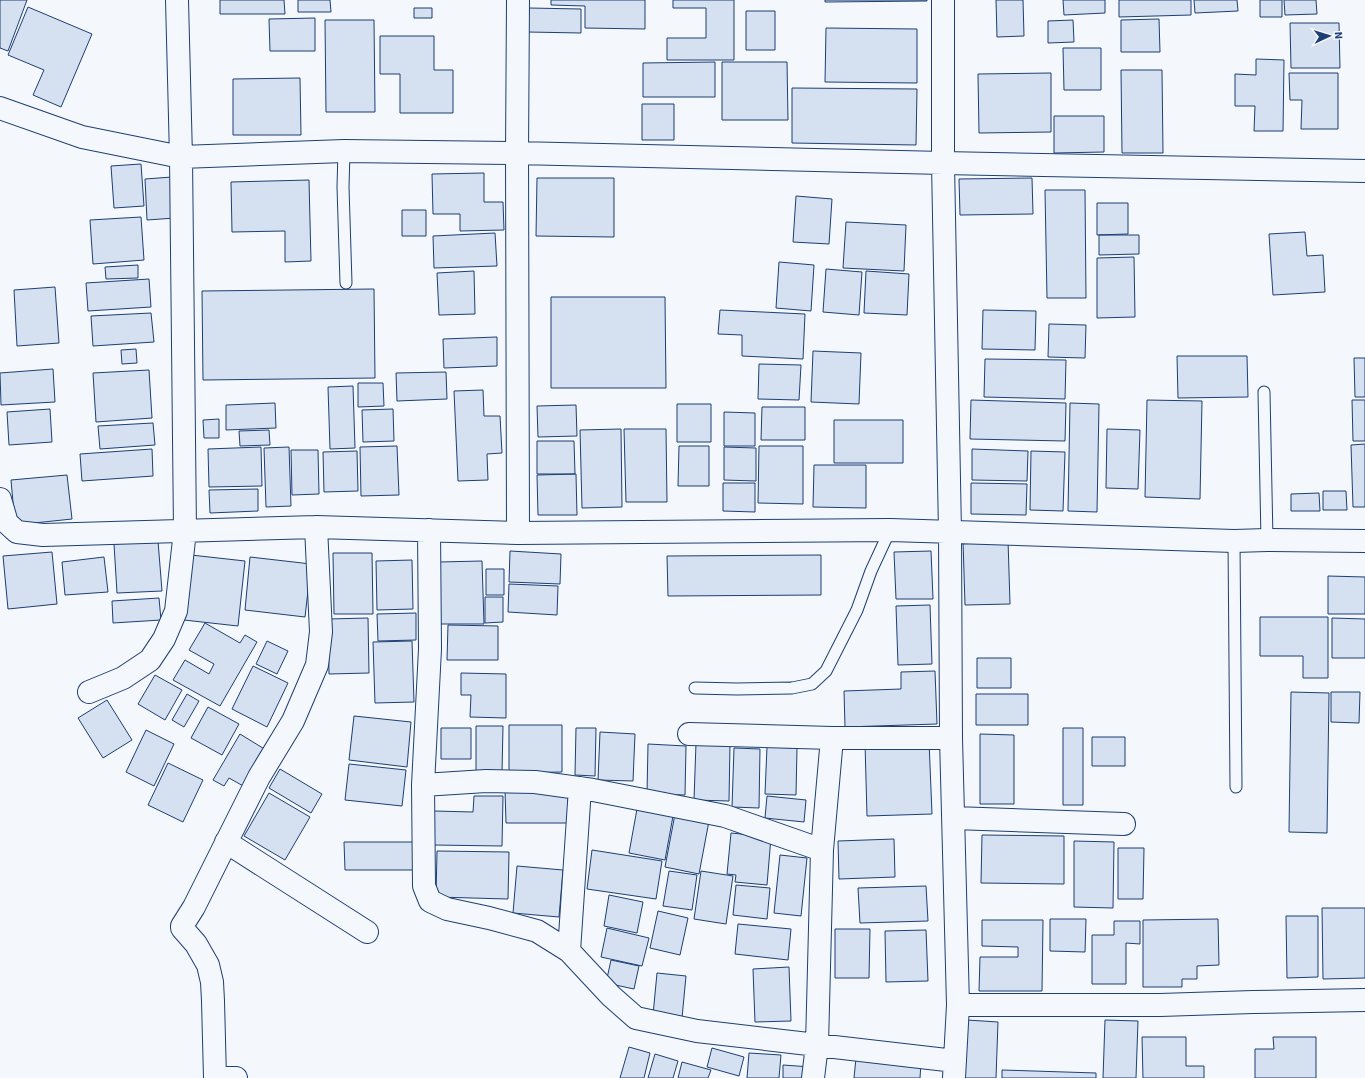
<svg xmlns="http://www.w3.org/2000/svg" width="1365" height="1078" font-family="'Source Sans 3',sans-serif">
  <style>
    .building { fill: #d5e0f0; stroke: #1d3f73 }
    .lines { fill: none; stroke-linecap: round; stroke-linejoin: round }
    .lane-casing { stroke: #1d3f73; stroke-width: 13 }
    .street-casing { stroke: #1d3f73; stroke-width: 24 }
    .lane { stroke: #f4f7fb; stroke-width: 11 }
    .street { stroke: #f4f7fb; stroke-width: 22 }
  </style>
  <rect width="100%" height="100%" fill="#f4f7fb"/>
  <path class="building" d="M 0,0 L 27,0 L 8,51 L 0,48 Z
    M 220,0 L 284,0 L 285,14 L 220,14 Z
    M 298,0 L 330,0 L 331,12 L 298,12 Z
    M 551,0 L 645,0 L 645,29 L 585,28 L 585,6 L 551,5 Z
    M 673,0 L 734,0 L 734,60 L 667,60 L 667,38 L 706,38 L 706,8 L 673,8 Z
    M 825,0 L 927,0 L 927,1 L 825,2 Z
    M 996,0 L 1023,0 L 1024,36 L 997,37 Z
    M 1063,0 L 1105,0 L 1105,13 L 1064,15 Z
    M 1119,0 L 1191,0 L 1191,15 L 1119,17 Z
    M 1194,0 L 1237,0 L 1238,11 L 1195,13 Z
    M 1260,0 L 1282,0 L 1282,17 L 1260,17 Z
    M 1284,0 L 1316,0 L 1317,14 L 1285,15 Z
    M 28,7 L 92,34 L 61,107 L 33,95 L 44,70 L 8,55 Z
    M 414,8 L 432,8 L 432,18 L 414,18 Z
    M 529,8 L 581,9 L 581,33 L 528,32 Z
    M 746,11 L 775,11 L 775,50 L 746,50 Z
    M 315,18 L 315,51 L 270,51 L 269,19 Z
    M 1159,19 L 1160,52 L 1121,52 L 1121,20 Z
    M 325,20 L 374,20 L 375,112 L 326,112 Z
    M 1073,20 L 1074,42 L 1048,43 L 1048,21 Z
    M 1290,23 L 1339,23 L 1340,68 L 1291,68 Z
    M 826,28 L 917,29 L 917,83 L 825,82 Z
    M 380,36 L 434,36 L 434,70 L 453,70 L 453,113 L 400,113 L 400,74 L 380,74 Z
    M 1063,48 L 1101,48 L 1101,90 L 1064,90 Z
    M 1256,59 L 1284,60 L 1283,131 L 1254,131 L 1255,106 L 1235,106 L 1235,74 L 1256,75 Z
    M 715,62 L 715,97 L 643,97 L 643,63 Z
    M 722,62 L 787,62 L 788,120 L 722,120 Z
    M 1121,70 L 1162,70 L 1163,153 L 1122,153 Z
    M 1051,73 L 1051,132 L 979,133 L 978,74 Z
    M 1289,73 L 1338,73 L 1338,129 L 1301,129 L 1302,100 L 1290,100 Z
    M 300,78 L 301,135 L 233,135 L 233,79 Z
    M 792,88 L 917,89 L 916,145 L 792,143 Z
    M 642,104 L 674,104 L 674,140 L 642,140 Z
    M 1054,116 L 1104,116 L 1104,152 L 1054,153 Z
    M 141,164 L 144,206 L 114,208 L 111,166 Z
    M 484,173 L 484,202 L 503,202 L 504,230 L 460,231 L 460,214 L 433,214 L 432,174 Z
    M 172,177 L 175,218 L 147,220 L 145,179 Z
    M 537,178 L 614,178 L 614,237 L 536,236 Z
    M 1032,178 L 1033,214 L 960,215 L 959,179 Z
    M 309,180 L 311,261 L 285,262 L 285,231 L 232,232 L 231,182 Z
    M 1045,190 L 1085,190 L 1086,298 L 1047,298 Z
    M 796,196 L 832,199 L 829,244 L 793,242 Z
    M 1097,203 L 1128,203 L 1128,234 L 1097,235 Z
    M 402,210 L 426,210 L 426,236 L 402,236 Z
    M 141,217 L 144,260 L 93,264 L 90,220 Z
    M 846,222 L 906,225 L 904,271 L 843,268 Z
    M 1305,232 L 1307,256 L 1323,255 L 1325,292 L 1273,295 L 1269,234 Z
    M 495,233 L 497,266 L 434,268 L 433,236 Z
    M 1099,235 L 1139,235 L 1139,254 L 1099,255 Z
    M 1134,257 L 1135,317 L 1097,318 L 1097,258 Z
    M 779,262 L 814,265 L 811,311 L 776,308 Z
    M 138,265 L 138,278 L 106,279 L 105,267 Z
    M 826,269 L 862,272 L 859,315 L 823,312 Z
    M 474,271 L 475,314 L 439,315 L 437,273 Z
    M 866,271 L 909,274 L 907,315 L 864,313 Z
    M 149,279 L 151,307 L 88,311 L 86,283 Z
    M 55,287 L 59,343 L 17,346 L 14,290 Z
    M 374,289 L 375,378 L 203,380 L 202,291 Z
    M 551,297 L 665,297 L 666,388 L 551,388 Z
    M 720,310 L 805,314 L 803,359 L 742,356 L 742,335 L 718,334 Z
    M 983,310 L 1036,311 L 1035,350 L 982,349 Z
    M 151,313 L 154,342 L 93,346 L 91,316 Z
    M 1049,324 L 1086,325 L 1085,358 L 1048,357 Z
    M 497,337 L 497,366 L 444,368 L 443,339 Z
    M 136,349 L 137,363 L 122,364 L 121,350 Z
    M 813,351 L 861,353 L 859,404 L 811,402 Z
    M 1177,356 L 1247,356 L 1248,397 L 1178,398 Z
    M 1354,358 L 1365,358 L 1365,397 L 1355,397 Z
    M 985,359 L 1066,360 L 1065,399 L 984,397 Z
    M 759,364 L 801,365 L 799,400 L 758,399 Z
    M 53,369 L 55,402 L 1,405 L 0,373 Z
    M 149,370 L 152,418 L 96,422 L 93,373 Z
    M 446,372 L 447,399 L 397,401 L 396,373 Z
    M 358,383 L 383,383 L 384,406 L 358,407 Z
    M 353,386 L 355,448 L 330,449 L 328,387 Z
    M 483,390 L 484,416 L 500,416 L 502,453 L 487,454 L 488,480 L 458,481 L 454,391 Z
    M 971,400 L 1066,403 L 1065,441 L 970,439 Z
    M 1147,400 L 1202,401 L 1200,499 L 1145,497 Z
    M 1352,400 L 1365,400 L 1365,441 L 1353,441 Z
    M 275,403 L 276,428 L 226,430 L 226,405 Z
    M 1070,403 L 1099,404 L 1097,512 L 1068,511 Z
    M 677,404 L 711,404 L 711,442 L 677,442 Z
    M 576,405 L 577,436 L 538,437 L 537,406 Z
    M 762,407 L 805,407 L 805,440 L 761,440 Z
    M 50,409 L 52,442 L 9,445 L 7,412 Z
    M 393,409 L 394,441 L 363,442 L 362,410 Z
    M 724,412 L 755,413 L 755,446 L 724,446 Z
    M 219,419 L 219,438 L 204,438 L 203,420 Z
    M 834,420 L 903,420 L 903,463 L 834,463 Z
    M 153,423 L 155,445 L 100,449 L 98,426 Z
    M 621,429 L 622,507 L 582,508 L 580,430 Z
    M 624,429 L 666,429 L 667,502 L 626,502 Z
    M 1107,429 L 1140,430 L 1138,489 L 1106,488 Z
    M 269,430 L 270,445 L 240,446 L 239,431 Z
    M 537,441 L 574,441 L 575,474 L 537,474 Z
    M 1365,444 L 1365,507 L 1353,507 L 1351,445 Z
    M 397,446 L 399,495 L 361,496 L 360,447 Z
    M 679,446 L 709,446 L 709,486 L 678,486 Z
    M 759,446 L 803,446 L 803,504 L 758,503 Z
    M 261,447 L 262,486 L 209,487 L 208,449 Z
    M 289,447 L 291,506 L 266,507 L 264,448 Z
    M 724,447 L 756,448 L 756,481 L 724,480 Z
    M 152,449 L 153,476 L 82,481 L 80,454 Z
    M 972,449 L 1028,451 L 1027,481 L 972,480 Z
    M 291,450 L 318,450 L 319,494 L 292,495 Z
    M 357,451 L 358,491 L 324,492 L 323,452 Z
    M 1031,451 L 1065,452 L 1063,511 L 1030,510 Z
    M 814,465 L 866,465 L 866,508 L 813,507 Z
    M 576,474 L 577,515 L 538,515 L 537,475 Z
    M 67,475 L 72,519 L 15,525 L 11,480 Z
    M 723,483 L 755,483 L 755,512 L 723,511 Z
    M 971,483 L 1027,484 L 1026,515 L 971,514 Z
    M 258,489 L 258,511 L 210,513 L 209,490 Z
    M 1323,491 L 1346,491 L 1347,510 L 1323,510 Z
    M 1319,493 L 1320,511 L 1291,511 L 1291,494 Z
    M 1008,540 L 1010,604 L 965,605 L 963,541 Z
    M 158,541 L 162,591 L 117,593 L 114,544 Z
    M 510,551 L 561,554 L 560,584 L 509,582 Z
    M 931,551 L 933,599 L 896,599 L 894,552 Z
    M 52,552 L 57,604 L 8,609 L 3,556 Z
    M 333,553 L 372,553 L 373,614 L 334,614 Z
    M 191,555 L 245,561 L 238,626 L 184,620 Z
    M 821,555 L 821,595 L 668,596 L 667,556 Z
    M 104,557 L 108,592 L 65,595 L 62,562 Z
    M 250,557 L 311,564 L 305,617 L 245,610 Z
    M 412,560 L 413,609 L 377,610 L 376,561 Z
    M 482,561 L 484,624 L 440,624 L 439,562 Z
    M 486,569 L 504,569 L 504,595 L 486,595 Z
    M 1328,576 L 1365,577 L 1365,614 L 1328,614 Z
    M 509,584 L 558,586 L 557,615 L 508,612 Z
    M 485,597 L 503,597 L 503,622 L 485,623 Z
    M 159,598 L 161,620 L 113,623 L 112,601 Z
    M 930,605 L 932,664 L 898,665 L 896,606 Z
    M 416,613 L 416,640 L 378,641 L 377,614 Z
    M 1260,617 L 1328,617 L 1328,678 L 1303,678 L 1303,656 L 1260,656 Z
    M 368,618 L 369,673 L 329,674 L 328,619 Z
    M 1332,618 L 1365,619 L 1365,658 L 1332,658 Z
    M 205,623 L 240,643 L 245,635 L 257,642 L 220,706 L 173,680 L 185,660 L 209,674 L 214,664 L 189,650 Z
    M 448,625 L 498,626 L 498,660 L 447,660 Z
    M 267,641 L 288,651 L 277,674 L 256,664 Z
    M 412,641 L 414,702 L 375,703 L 373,642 Z
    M 977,658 L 1011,658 L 1011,688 L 977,688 Z
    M 253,666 L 288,683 L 267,727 L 232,709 Z
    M 935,671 L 937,724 L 845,727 L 844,691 L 901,689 L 901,672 Z
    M 461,673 L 506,674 L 506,718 L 470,717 L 471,695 L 461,695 Z
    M 155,675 L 182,690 L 165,720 L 138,704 Z
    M 1291,692 L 1329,693 L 1327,833 L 1289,832 Z
    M 1331,692 L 1360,692 L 1359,723 L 1331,722 Z
    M 187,694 L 199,701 L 184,727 L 172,720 Z
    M 976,694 L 1028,694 L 1028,725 L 976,725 Z
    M 107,700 L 132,740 L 103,758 L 78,718 Z
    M 208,707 L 239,724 L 222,755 L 191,738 Z
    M 354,716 L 411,722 L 407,767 L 349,760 Z
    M 509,725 L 562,725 L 562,772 L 509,773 Z
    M 476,726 L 503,726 L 502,773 L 476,773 Z
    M 441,728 L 471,728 L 471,759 L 441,759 Z
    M 576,728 L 596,728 L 595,776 L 575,775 Z
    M 1063,728 L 1083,728 L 1083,805 L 1063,805 Z
    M 146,730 L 174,744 L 154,786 L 126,772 Z
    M 600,732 L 635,734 L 633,781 L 598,780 Z
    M 240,734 L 266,750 L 245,787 L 229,778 L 224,786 L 213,780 Z
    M 980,734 L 1014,735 L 1014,804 L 980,804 Z
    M 1092,737 L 1125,737 L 1125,766 L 1092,766 Z
    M 929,741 L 932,814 L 867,816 L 865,743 Z
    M 696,743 L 730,744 L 729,801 L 694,800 Z
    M 648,744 L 686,746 L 685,795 L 647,794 Z
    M 767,747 L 797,748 L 796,795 L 765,794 Z
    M 734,748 L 760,749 L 759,808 L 732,807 Z
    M 168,763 L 203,780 L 183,822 L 148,805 Z
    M 349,764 L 406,770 L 402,806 L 345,800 Z
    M 280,769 L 322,794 L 311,813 L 269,788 Z
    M 505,790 L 568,790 L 568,823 L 506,823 Z
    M 269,793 L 310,817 L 285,860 L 244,836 Z
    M 474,796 L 503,796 L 502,846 L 433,845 L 434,811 L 473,812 Z
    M 767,796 L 806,800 L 804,822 L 765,818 Z
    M 637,809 L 673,816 L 665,860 L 629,853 Z
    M 675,814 L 709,821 L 699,874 L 665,867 Z
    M 731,833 L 771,837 L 767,885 L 735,882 L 736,875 L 727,874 Z
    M 982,835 L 1064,836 L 1064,884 L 981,883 Z
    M 894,839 L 895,877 L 839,879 L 838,841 Z
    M 1074,841 L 1114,842 L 1113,908 L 1074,907 Z
    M 344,842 L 415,842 L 415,870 L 345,870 Z
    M 1118,848 L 1144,848 L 1143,899 L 1118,899 Z
    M 592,850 L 662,861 L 656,899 L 587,889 Z
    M 437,851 L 509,852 L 508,899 L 436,897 Z
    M 780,855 L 807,858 L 801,916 L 774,913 Z
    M 517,866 L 563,870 L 559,917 L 513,913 Z
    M 669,871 L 697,875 L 692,910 L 663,906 Z
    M 701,871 L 733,876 L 726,924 L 694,919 Z
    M 736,885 L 770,888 L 767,919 L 733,915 Z
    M 926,886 L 928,921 L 860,923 L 858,888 Z
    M 609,895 L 643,902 L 637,933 L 604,926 Z
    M 1322,908 L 1365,908 L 1365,978 L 1323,979 Z
    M 658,911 L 688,918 L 680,955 L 650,948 Z
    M 1286,916 L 1318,916 L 1318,977 L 1287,978 Z
    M 1050,919 L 1086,919 L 1085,952 L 1050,951 Z
    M 1218,919 L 1219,965 L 1197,966 L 1197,979 L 1182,979 L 1182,987 L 1143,987 L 1143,920 Z
    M 982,920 L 1043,920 L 1042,991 L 979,991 L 980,957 L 1018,957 L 1018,947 L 982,946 Z
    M 1114,921 L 1140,921 L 1140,944 L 1126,943 L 1126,984 L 1092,984 L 1092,935 L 1114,935 Z
    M 738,924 L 791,929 L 788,960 L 735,954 Z
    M 607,928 L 649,938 L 642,966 L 601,957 Z
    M 835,929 L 870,929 L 869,978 L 835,978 Z
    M 926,930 L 928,981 L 886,982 L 885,931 Z
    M 611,960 L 639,966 L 634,989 L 606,983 Z
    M 789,967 L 791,1021 L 755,1022 L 753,969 Z
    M 657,973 L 686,976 L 682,1018 L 653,1015 Z
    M 967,1020 L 998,1022 L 996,1078 L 965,1078 Z
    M 1105,1020 L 1138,1021 L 1136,1078 L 1103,1078 Z
    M 1142,1037 L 1186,1037 L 1186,1066 L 1204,1066 L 1204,1078 L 1143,1078 Z
    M 1273,1037 L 1316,1037 L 1316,1078 L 1255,1078 L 1255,1049 L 1274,1049 Z
    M 629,1047 L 650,1053 L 644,1078 L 620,1078 Z
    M 712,1048 L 744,1057 L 739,1076 L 707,1067 Z
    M 749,1053 L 781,1055 L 779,1078 L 747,1078 Z
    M 655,1054 L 678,1061 L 673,1078 L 648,1078 Z
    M 856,1058 L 921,1063 L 920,1078 L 854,1078 Z
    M 682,1062 L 711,1070 L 708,1078 L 678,1078 Z
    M 783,1065 L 811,1067 L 810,1078 L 783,1078 Z
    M 1002,1070 L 1096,1073 L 1096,1078 L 1002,1078 Z"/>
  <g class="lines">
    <defs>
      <path id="lane" d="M 344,151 L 343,187 L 346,283
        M 1264,392 L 1267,540
        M 1234,541 L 1236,787
        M 695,688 L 737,689 L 792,688 L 812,684 L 826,671 L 857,610 L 871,571 L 890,530"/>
      <path id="street" d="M 518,0 L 517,153 L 518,533
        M 943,0 L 943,163 L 950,532 L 951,738 L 958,1005 L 954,1078
        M 0,108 L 82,137 L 181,157 L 344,151 L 517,153 L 943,163 L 1365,171
        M 0,499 L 7,523 L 17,532 L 43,535 L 316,527 L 518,533 L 890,530 L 1234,541 L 1267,540 L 1365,541
        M 429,530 L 430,649 L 423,785 L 424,886 L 430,901 L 447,909 L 489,918 L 537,931 L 569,951 L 611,996 L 636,1018 L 697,1031 L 955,1061
        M 89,692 L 123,678 L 150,660 L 164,639 L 176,611 L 185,531 L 181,157 L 177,0
        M 689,734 L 832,738
        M 423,785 L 486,781 L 535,782 L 593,790 L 725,816 L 822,850
        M 954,818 L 1124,824
        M 226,842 L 367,932
        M 569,951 L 580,788
        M 958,1005 L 1160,1005 L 1253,1002 L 1365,1000
        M 215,1078 L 213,1001 L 212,982 L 208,965 L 196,944 L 182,928 L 182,926 L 194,907 L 259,777 L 293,721 L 317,665 L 321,632 L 316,527
        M 215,1078 L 236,1078
        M 813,1078 L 817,1045 L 822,850 L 832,738 L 951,738"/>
    </defs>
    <use href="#lane" class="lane-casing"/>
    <use href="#street" class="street-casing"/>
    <use href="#lane" class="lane"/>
    <use href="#street" class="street"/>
  </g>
  <g transform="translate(1329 36) rotate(86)" stroke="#f4f7fb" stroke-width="3" paint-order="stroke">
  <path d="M0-3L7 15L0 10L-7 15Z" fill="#1d3f73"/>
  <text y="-6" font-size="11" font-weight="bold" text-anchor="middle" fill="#1d3f73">N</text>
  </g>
</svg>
